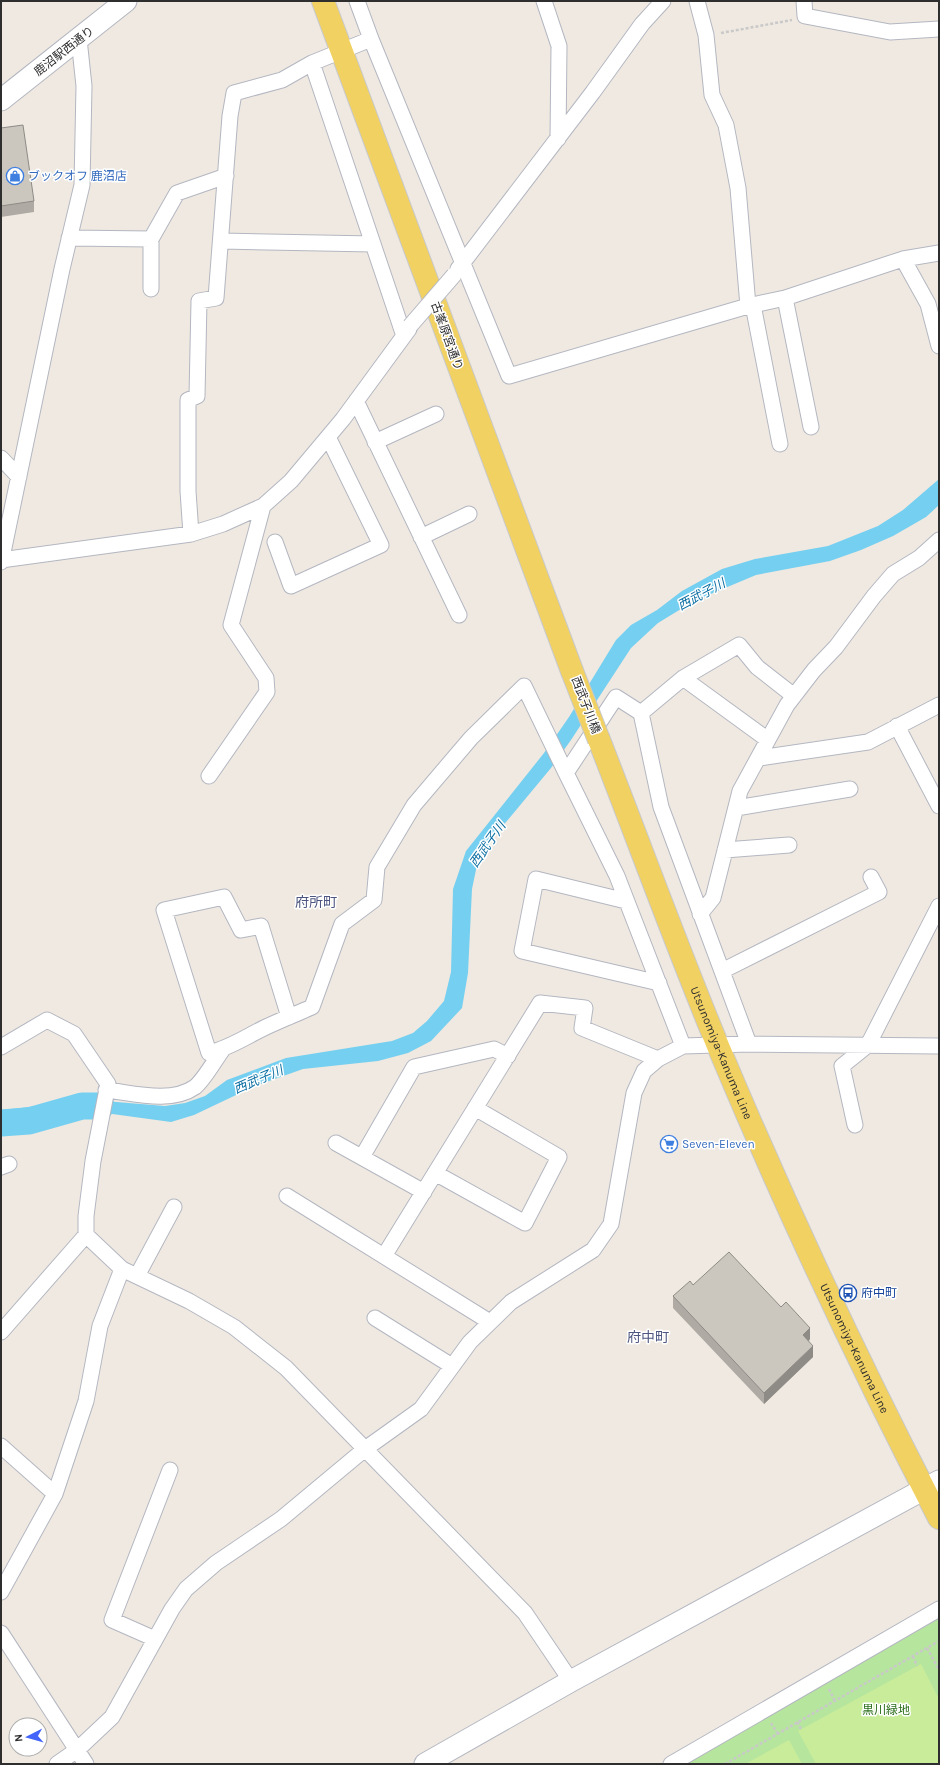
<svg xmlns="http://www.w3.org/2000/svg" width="940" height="1765" font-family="Karla,'Noto Sans JP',sans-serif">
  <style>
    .green { fill: #b6e59e }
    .pitch { fill: #c9ec9a }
    .water { fill: #75cff0 }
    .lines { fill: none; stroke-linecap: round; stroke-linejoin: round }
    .river { stroke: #75cff0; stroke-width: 27 }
    .street-casing { stroke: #b4b7c1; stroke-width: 17 }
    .secondary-casing { stroke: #b4b7c1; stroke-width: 23 }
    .primary-casing { stroke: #c9c9c9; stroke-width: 24 }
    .path { stroke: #c9c9c9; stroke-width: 2.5; stroke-dasharray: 3 2; stroke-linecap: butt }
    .street { stroke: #fff; stroke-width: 15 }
    .secondary { stroke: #fff; stroke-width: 21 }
    .primary { stroke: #f2d163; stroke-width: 22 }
    .street-bridge-casing { stroke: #b4b7c1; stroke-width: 17; stroke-linecap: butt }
    .primary-bridge-casing { stroke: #c9c9c9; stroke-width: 24; stroke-linecap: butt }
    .street-bridge { stroke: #fff; stroke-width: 15 }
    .primary-bridge { stroke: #f2d163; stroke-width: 22 }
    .wall { fill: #afaba4 }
    .shaded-wall { fill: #8e8b86 }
    .building { fill: #cbc7bf; stroke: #8e8b86 }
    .labels { text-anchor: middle; stroke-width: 3; stroke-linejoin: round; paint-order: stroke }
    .street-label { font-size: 12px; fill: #2e2e2e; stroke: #fff }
    .shop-label { font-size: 12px; fill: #366cbe; stroke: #fff; text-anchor: start }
    .transit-label { font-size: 12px; fill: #164399; stroke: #fff; text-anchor: start }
    .park-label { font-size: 12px; fill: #2c6e1b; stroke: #fff }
    .water-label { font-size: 13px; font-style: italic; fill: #0d6fa3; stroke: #fff }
    .quarter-label { font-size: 14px; fill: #4d5680; stroke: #fff }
  </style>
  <rect width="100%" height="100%" fill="#efe9e1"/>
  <path class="green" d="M 939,1618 L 939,1764 L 685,1764 L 933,1622 Z"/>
  <path class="pitch" d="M 921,1664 L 939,1699 L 939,1764 L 816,1764 L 798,1731 Z
    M 789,1740 L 802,1764 L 745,1764 Z"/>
  <path class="water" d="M 939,479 L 939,505 L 926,517 L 893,536 L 861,550 L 830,561 L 756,575 L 694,601 L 658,623 L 631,648 L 571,740 L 551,768 L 492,839 L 477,865 L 472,889 L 468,973 L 462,1008 L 431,1041 L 408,1053 L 378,1061 L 303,1069 L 255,1086 L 194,1115 L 171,1122 L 83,1110 L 56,1112 L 29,1121 L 1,1120 L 1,1110 L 92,1100 L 165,1106 L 185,1103 L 205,1096 L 227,1080 L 286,1058 L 392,1041 L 413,1033 L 427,1021 L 444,1001 L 451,972 L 453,889 L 466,851 L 544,753 L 569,717 L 616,640 L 631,625 L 657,610 L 682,591 L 722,569 L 755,559 L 828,546 L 878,526 L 903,510 Z"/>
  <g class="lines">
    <path class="river" d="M 1,1123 L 29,1121 L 82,1106 L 101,1106"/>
    <defs>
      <path id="street" d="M 357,1 L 371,39
        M 544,1 L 559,46 L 558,139
        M 697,1 L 706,35 L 712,95 L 726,125 L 738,188 L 748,306
        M 804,1 L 805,16 L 890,32 L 939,29
        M 69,238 L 151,239 L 151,289
        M 151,239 L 177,193 L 226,176
        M 222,241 L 373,244
        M 903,259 L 928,304 L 939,346
        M 458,269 L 593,92 L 642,24 L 663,1
        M 785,298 L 811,427
        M 753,305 L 780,444
        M 404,336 L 312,63 L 371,39 L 509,376 L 748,306 L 785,298 L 903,259 L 939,253
        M 356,401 L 459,615
        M 375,442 L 436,414
        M 1,458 L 19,477
        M 191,534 L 188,491 L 188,400 L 197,396 L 199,301 L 216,298 L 230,116 L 234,93 L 282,80 L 312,63
        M 421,537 L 469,514
        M 275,542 L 291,586 L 381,545 L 328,437
        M 1,560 L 191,534 L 223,524 L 263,506 L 291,481 L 343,419 L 409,329
        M 1,562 L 62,269 L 82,185 L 84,86 L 79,39
        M 683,678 L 768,740
        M 641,713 L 683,678 L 739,645 L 757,667 L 794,696
        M 897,726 L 939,806
        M 759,758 L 868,742 L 939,705
        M 209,776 L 267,692 L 266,678 L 231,625 L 263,506
        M 736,808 L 850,789
        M 725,850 L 789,845
        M 626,901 L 536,879 L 522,951 L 659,983
        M 700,914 L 713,898 L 740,791 L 787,705 L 814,670 L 836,647 L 874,596 L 893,574 L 919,558 L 939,540
        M 722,971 L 879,892 L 871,877
        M 289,1017 L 261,926 L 241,930 L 224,897 L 164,910 L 209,1053 C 230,1048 247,1036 266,1027 C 281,1020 296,1014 312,1007 L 342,924 L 374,900 L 377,867 L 414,805 L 471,738 L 524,686 L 566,773
        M 683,1046 L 617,876 L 566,773 L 616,697 L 641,713 L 661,807 L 749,1044
        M 1,1047 L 47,1020 L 74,1034 L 108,1084 L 93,1161 L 86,1216 L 86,1235 L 1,1332
        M 106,1090 C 133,1093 171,1104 195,1087 C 204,1080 215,1060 223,1049
        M 855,1125 L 842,1066 L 868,1045 L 939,906
        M 336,1143 L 424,1192
        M 362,1157 L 414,1067 L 494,1049 L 508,1056
        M 1,1167 L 9,1164
        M 435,1173 L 525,1223 L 559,1157 L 475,1108
        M 287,1196 L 490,1322
        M 86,1235 L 122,1269 L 189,1301 L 234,1327 L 286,1368 L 525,1613 L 571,1681
        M 384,1256 L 540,1003 L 585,1008 L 582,1028 L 658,1059
        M 137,1276 L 174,1207
        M 375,1318 L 452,1366
        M 1,1446 L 55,1494
        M 1,1592 L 55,1494 L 86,1401 L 100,1326 L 122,1269
        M 1,1633 L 86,1764
        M 155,1639 L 112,1620 L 170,1470
        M 57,1764 L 77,1750 L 112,1717 L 172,1609 L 186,1589 L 216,1563 L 281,1519 L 365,1449 L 421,1409 L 470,1342 L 511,1302 L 593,1250 L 611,1224 L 634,1093 L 644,1071 L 658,1059 L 683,1046 L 749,1044 L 939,1046
        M 671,1764 L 939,1609"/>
      <path id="secondary" d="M 1,100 L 126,1
        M 425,1764 L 571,1681 L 939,1481"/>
      <g id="primary">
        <path d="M 323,1 L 572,671"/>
        <path id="s1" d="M 599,740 C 639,842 676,945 718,1046 C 785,1206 859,1364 939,1518"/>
      </g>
    </defs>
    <use href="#street" class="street-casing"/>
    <use href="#secondary" class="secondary-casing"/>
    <use href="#primary" class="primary-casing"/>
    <path class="path" d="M 721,33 L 792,20
      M 927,1648 L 939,1670
      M 913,1656 L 917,1666
      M 829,1689 L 835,1701
      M 797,1722 L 801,1729
      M 771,1723 L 778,1734
      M 725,1764 L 939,1641"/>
    <use href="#street" class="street"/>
    <use href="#secondary" class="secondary"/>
    <use href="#primary" class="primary"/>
    <defs>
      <path id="street-bridge" d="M 410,326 L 454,275"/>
      <path id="primary-bridge" d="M 572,671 L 599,740"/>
    </defs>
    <use href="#street-bridge" class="street-bridge-casing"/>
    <use href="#primary-bridge" class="primary-bridge-casing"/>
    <use href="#street-bridge" class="street-bridge"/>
    <use href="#primary-bridge" class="primary-bridge"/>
  </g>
  <path class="wall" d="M 1,128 L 34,201 L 34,212 L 1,217 Z
    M 693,1285 L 810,1339 L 809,1341 L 813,1357 L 764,1404 L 673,1308 L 673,1296 Z"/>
  <path class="shaded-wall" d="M 810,1328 L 810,1339 L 803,1346 L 803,1335 Z
    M 813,1346 L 813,1357 L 764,1404 L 764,1393 Z"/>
  <path class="building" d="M 23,125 L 34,201 L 1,206 L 1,128 Z
    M 729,1252 L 781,1307 L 786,1302 L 810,1328 L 803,1335 L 813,1346 L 764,1393 L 673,1296 L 690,1281 L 693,1285 Z"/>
  <defs>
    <symbol id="shop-ring" viewBox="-11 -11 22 22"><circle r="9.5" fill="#fff" stroke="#3f7fe0" stroke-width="1.5"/><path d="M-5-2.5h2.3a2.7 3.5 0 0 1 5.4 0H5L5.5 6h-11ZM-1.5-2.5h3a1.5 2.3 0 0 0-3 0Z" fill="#3f7fe0"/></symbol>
    <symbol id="supermarket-ring" viewBox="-11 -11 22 22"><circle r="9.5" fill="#fff" stroke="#3f7fe0" stroke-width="1.5"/><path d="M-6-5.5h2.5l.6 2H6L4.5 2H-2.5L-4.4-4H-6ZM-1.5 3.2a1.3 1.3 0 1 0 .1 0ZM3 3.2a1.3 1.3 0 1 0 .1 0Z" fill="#3f7fe0"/></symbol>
    <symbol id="bus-ring" viewBox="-11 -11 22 22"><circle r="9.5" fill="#fff" stroke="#1a4fb4" stroke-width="1.5"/><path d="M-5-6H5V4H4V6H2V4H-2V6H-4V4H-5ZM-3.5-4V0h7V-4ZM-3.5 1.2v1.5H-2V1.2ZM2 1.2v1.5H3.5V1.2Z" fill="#1a4fb4"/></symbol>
  </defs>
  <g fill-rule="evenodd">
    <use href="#shop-ring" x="5" y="166" width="20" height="20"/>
    <use href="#supermarket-ring" x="659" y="1134" width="20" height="20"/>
    <use href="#bus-ring" x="838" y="1283" width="20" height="20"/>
  </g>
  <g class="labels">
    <g class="street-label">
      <text transform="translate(64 51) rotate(-38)" y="4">鹿沼駅西通り</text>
      <text transform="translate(447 336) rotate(70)" y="4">古峯原宮通り</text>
      <text transform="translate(586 705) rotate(69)" y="4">西武子川橋</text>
      <text dy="4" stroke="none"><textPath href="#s1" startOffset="336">Utsunomiya-Kanuma Line</textPath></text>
      <text dy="4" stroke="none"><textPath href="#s1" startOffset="660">Utsunomiya-Kanuma Line</textPath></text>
    </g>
    <g class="shop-label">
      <text x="28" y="180">ブックオフ 鹿沼店</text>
      <text x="682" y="1148">Seven-Eleven</text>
    </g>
    <g class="transit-label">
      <text x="861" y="1297">府中町</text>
    </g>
    <g class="park-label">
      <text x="886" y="1714">黒川緑地</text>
    </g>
    <g class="water-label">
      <text transform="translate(701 594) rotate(-28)" y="5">西武子川</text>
      <text transform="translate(487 844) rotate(-55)" y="5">西武子川</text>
      <text transform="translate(258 1079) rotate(-23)" y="5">西武子川</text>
    </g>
    <g class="quarter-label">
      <text x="316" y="907">府所町</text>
      <text x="648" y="1342">府中町</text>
    </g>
  </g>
  <rect width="940" height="1765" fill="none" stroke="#2e2e2e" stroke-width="4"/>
  <g transform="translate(28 1737) rotate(264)"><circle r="19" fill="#ffffff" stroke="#ababab"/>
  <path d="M0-3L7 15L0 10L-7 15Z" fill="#4264fb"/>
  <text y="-6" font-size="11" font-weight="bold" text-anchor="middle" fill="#2e2e2e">N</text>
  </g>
</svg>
